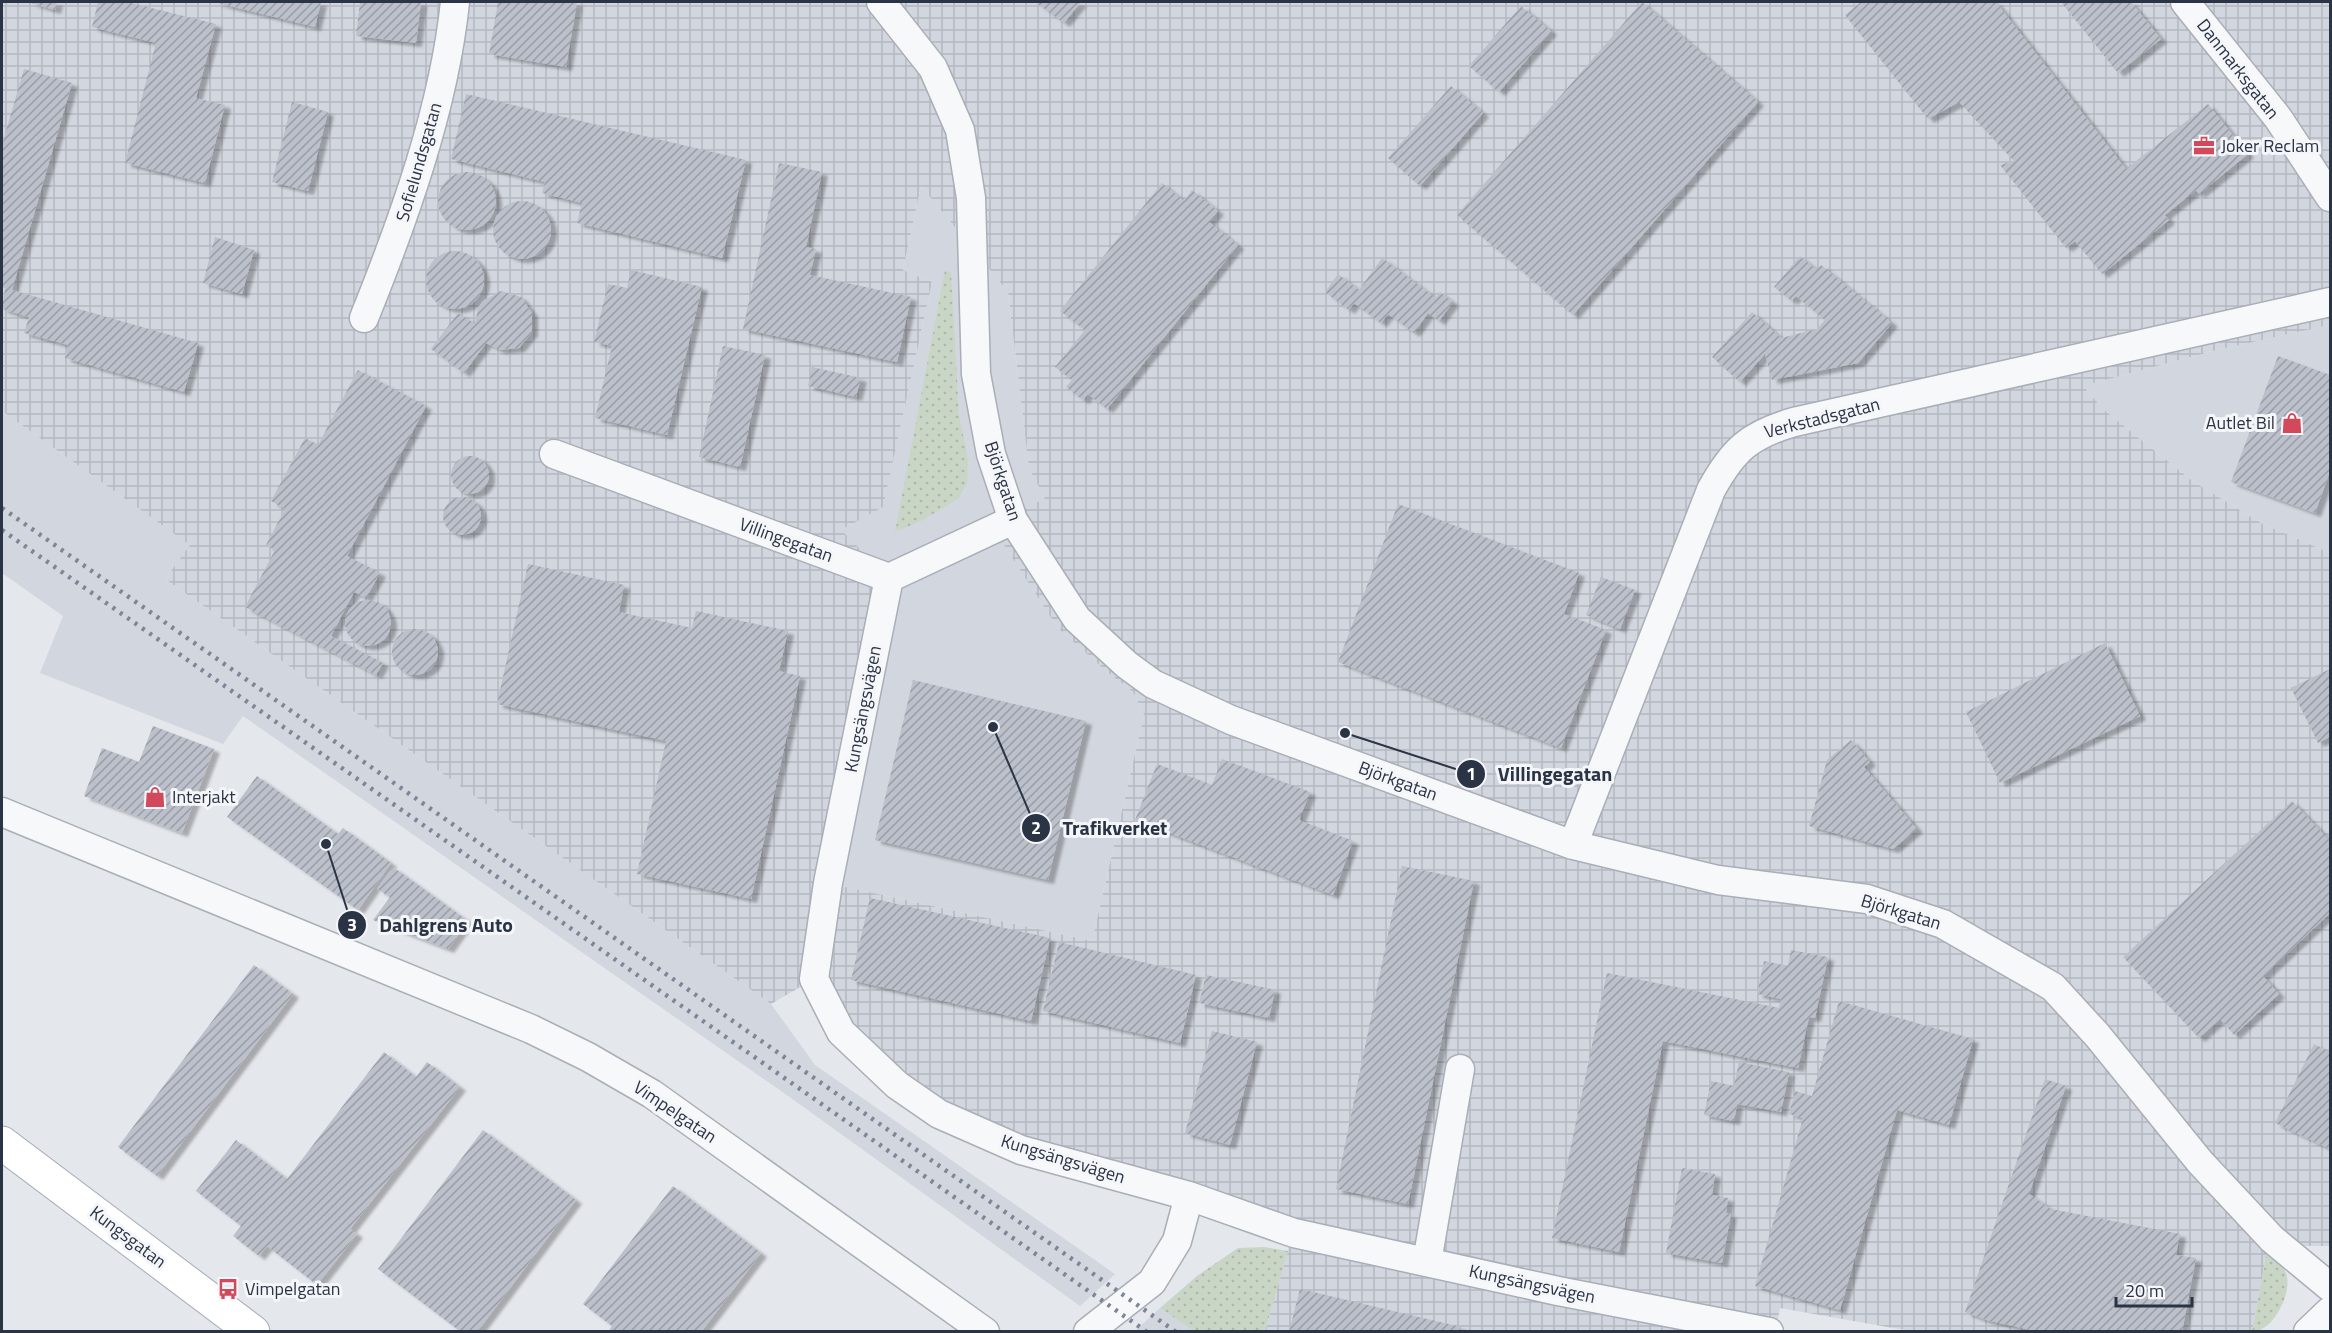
<svg xmlns="http://www.w3.org/2000/svg" width="2332" height="1333" font-family="'Titillium Web',sans-serif">
  <style>
    .built { fill: #d2d6de }
    .industrial { fill: url(#industrial-grid); fill-rule: evenodd }
    .grass { fill: url(#grass-dots) }
    .building { fill: url(#building-hatch); filter: url(#shadow) }
    .lines { fill: none; stroke-linecap: round; stroke-linejoin: round }
    .minor-casing { stroke: #a9aeb7; stroke-width: 31 }
    .major-casing { stroke: #a3abb8; stroke-width: 35 }
    .minor { stroke: #f7f8fa; stroke-width: 28 }
    .major { stroke: #fff; stroke-width: 33 }
    .rail { stroke: #7d8696; stroke-width: 4.5; stroke-dasharray: 3 6; stroke-linecap: butt }
    .labels { text-anchor: middle; stroke-width: 6; stroke-linejoin: round; paint-order: stroke }
    .street-label { font-size: 18px; fill: #2b3445; stroke: #f4f6f9 }
    .poi-label { font-size: 18px; fill: #2b3445; stroke: #f4f6f9; text-anchor: start }
    .leader { fill: none; stroke: #2b3445; stroke-width: 2 }
    .callout-dot { fill: #2b3445; stroke: #f4f6f9; stroke-width: 2 }
    .mark-label { font-size: 18px; text-anchor: middle; font-weight: bold; fill: #fff }
    .callout-label { font-size: 20px; text-anchor: middle; font-weight: bold; fill: #2b3445; stroke: #f4f6f9; stroke-width: 6; stroke-linejoin: round; paint-order: stroke }
  </style>
  <defs>
    <pattern id="industrial-grid" width="8" height="8" patternUnits="userSpaceOnUse" patternTransform="scale(1.5)"><rect width="8" height="8" fill="#d2d6de"/><path d="M0 4h8M4 0v8" fill="none" stroke="#b4b8c0"/></pattern>
    <pattern id="grass-dots" width="8" height="8" patternUnits="userSpaceOnUse" patternTransform="scale(1.5)"><rect width="8" height="8" fill="#c9d6c5"/><path d="M2 2h.1M6 6h.1" fill="none" stroke="#adb8ab" stroke-width="1.8" stroke-linecap="round"/></pattern>
    <pattern id="building-hatch" width="6" height="6" patternUnits="userSpaceOnUse" patternTransform="scale(1.5)"><rect width="6" height="6" fill="#bbc0ca"/><path d="M-1 1l2-2M0 6l6-6M5 7l2-2" fill="none" stroke="#989da6"/></pattern>
    <filter id="shadow"><feDropShadow dx="6" dy="4" stdDeviation="1.5" flood-color="#0004"/></filter>
  </defs>
  <rect width="100%" height="100%" fill="#e4e7ec"/>
  <path class="built" d="M 921,186 L 1008,292 L 1029,468 L 1046,498 L 993,527 L 1057,627 L 1107,672 L 1133,692 L 1144,715 L 1092,941 L 828,883 L 841,530 L 883,506 L 932,282 L 903,270 Z
    M 2330,325 L 2330,553 L 2261,523 L 2191,480 L 2103,409 L 2083,386 L 2213,351 Z
    M 2,411 L 191,545 L 165,579 L 771,1004 L 815,1065 L 1115,1274 L 1080,1306 L 791,1098 L 243,716 L 223,744 L 40,673 L 63,616 L 2,573 Z
    M 1160,1308 L 1195,1331 L 1134,1332 Z"/>
  <path class="industrial" d="M 2,2 L 2330,2 L 2330,325 L 2213,351 L 2083,386 L 2103,409 L 2191,480 L 2261,523 L 2330,553 L 2330,1246 L 2268,1246 L 2252,1331 L 1910,1331 L 1780,1308 L 1776,1332 L 1265,1331 L 1293,1233 L 1021,1150 L 897,1085 L 814,979 L 771,1004 L 165,579 L 190,545 L 2,411 ZM 921,186 L 1008,292 L 1029,468 L 1045,498 L 993,528 L 1057,627 L 1107,672 L 1133,692 L 1144,715 L 1092,941 L 828,883 L 889,578 L 841,530 L 883,507 L 932,282 L 903,270 Z"/>
  <path class="grass" d="M 945,270 L 951,273 L 959,415 L 968,460 L 967,483 L 959,498 L 923,520 L 895,532 Z
    M 2268,1245 C 2273,1254 2283,1264 2286,1273 C 2293,1292 2274,1331 2252,1332 Z
    M 1264,1247 L 1288,1251 L 1265,1331 L 1194,1331 L 1160,1308 L 1197,1276 L 1238,1248 Z"/>
  <path class="building" d="M 28,2 L 57,2 L 55,10 Z
    M 98,2 L 127,2 L 216,24 L 196,98 L 225,105 L 205,183 L 125,163 L 156,43 L 92,27 Z
    M 214,2 L 321,2 L 315,27 Z
    M 360,2 L 421,2 L 416,43 L 356,36 Z
    M 498,2 L 577,2 L 566,67 L 489,54 Z
    M 1035,2 L 1081,2 L 1064,23 Z
    M 1642,2 L 1758,102 L 1573,315 L 1457,215 Z
    M 1861,2 L 1996,2 L 2126,169 L 2208,104 L 2248,154 L 2199,194 L 2196,190 L 2165,215 L 2169,220 L 2102,274 L 2075,241 L 2066,248 L 2000,165 L 2014,161 L 1959,102 L 1928,119 L 1845,15 Z
    M 2061,2 L 2131,2 L 2161,39 L 2118,73 Z
    M 1521,6 L 1551,31 L 1499,92 L 1469,66 Z
    M 24,69 L 72,83 L 12,290 L 198,343 L 184,392 L 65,358 L 68,345 L 24,333 L 29,317 L 2,309 L 5,288 L 2,287 L 2,145 Z
    M 1451,86 L 1483,113 L 1420,186 L 1388,158 Z
    M 466,94 L 746,160 L 722,258 L 577,223 L 582,203 L 542,193 L 545,182 L 451,159 Z
    M 292,102 L 328,112 L 308,191 L 272,182 Z
    M 779,163 L 822,172 L 806,247 L 816,249 L 810,275 L 911,297 L 897,362 L 743,329 Z
    M438 201a29 29 0 1 1 58 0a29 29 0 1 1-58 0Z
    M 1162,183 L 1184,201 L 1192,190 L 1218,211 L 1209,222 L 1238,245 L 1107,409 L 1088,394 L 1083,400 L 1066,387 L 1072,380 L 1055,367 L 1085,330 L 1060,311 Z
    M493 230a29 29 0 1 1 58 0a29 29 0 1 1-58 0Z
    M 215,237 L 254,250 L 242,294 L 203,283 Z
    M426 280a29 29 0 1 1 58 0a29 29 0 1 1-58 0Z
    M 1800,256 L 1817,270 L 1821,265 L 1892,323 L 1858,363 L 1772,380 L 1765,354 L 1740,382 L 1712,357 L 1752,312 L 1781,338 L 1817,329 L 1825,320 L 1796,296 L 1792,301 L 1774,287 Z
    M 1382,258 L 1436,298 L 1440,292 L 1453,302 L 1439,321 L 1428,313 L 1414,333 L 1388,314 L 1381,323 L 1354,303 L 1349,310 L 1325,292 L 1338,274 L 1359,290 Z
    M 631,270 L 702,287 L 667,435 L 595,418 L 612,346 L 594,342 L 608,284 L 627,288 Z
    M 501,291 L 521,297 L 532,313 L 532,332 L 519,348 L 500,350 L 486,343 L 464,373 L 431,349 L 458,313 L 475,324 L 478,308 L 483,301 Z
    M 723,346 L 765,355 L 740,467 L 699,457 Z
    M 2278,356 L 2330,375 L 2330,471 L 2315,513 L 2231,482 Z
    M 812,367 L 861,378 L 856,397 L 808,386 Z
    M 358,370 L 426,406 L 347,556 L 380,573 L 366,598 L 354,592 L 331,636 L 383,663 L 376,675 L 245,607 L 275,550 L 266,545 L 285,509 L 271,501 L 305,438 L 318,445 Z
    M451 475a19 19 0 1 1 38 0a19 19 0 1 1-38 0Z
    M443 516a19 19 0 1 1 38 0a19 19 0 1 1-38 0Z
    M 1398,504 L 1579,573 L 1564,614 L 1606,630 L 1561,748 L 1338,662 Z
    M 528,564 L 624,585 L 619,612 L 692,628 L 696,611 L 788,631 L 779,671 L 800,676 L 751,899 L 637,874 L 666,741 L 497,704 Z
    M 1601,577 L 1635,590 L 1620,629 L 1586,615 Z
    M345 623a23 23 0 1 1 46 0a23 23 0 1 1-46 0Z
    M392 652a23 23 0 1 1 46 0a23 23 0 1 1-46 0Z
    M 2105,643 L 2140,716 L 2000,783 L 1966,712 Z
    M 2330,669 L 2330,737 L 2318,743 L 2291,688 Z
    M 913,680 L 1086,721 L 1048,880 L 875,840 Z
    M 153,726 L 214,749 L 182,833 L 84,796 L 102,748 L 139,762 Z
    M 1851,740 L 1870,762 L 1864,767 L 1917,829 L 1893,849 L 1809,826 L 1827,760 Z
    M 1222,759 L 1310,792 L 1299,820 L 1353,841 L 1333,895 L 1135,820 L 1157,764 L 1212,785 Z
    M 257,776 L 338,834 L 343,828 L 391,863 L 358,910 L 227,817 Z
    M 2292,801 L 2330,841 L 2330,913 L 2263,976 L 2279,994 L 2234,1035 L 2220,1019 L 2199,1038 L 2123,957 Z
    M 1402,866 L 1474,881 L 1408,1204 L 1336,1189 Z
    M 393,867 L 468,921 L 448,949 L 373,920 L 390,897 L 377,889 Z
    M 870,898 L 1050,938 L 1031,1021 L 851,980 Z
    M 1059,942 L 1196,975 L 1180,1043 L 1043,1011 Z
    M 1791,950 L 1828,957 L 1815,1018 L 1809,1017 L 1798,1068 L 1663,1041 L 1619,1252 L 1552,1238 L 1607,973 L 1779,1008 L 1781,999 L 1757,994 L 1764,961 L 1788,966 Z
    M 254,965 L 293,994 L 157,1176 L 118,1147 Z
    M 1206,975 L 1275,990 L 1269,1018 L 1199,1003 Z
    M 1839,1001 L 1973,1039 L 1949,1125 L 1897,1110 L 1840,1310 L 1755,1286 L 1803,1118 L 1789,1114 L 1795,1091 L 1812,1096 Z
    M 1212,1031 L 1257,1042 L 1230,1145 L 1185,1133 Z
    M 2314,1044 L 2330,1052 L 2330,1149 L 2275,1123 Z
    M 384,1052 L 416,1077 L 427,1062 L 460,1087 L 350,1229 L 357,1234 L 317,1285 L 267,1246 L 259,1256 L 233,1236 L 241,1226 L 196,1191 L 236,1140 L 287,1179 Z
    M 1739,1062 L 1789,1072 L 1781,1112 L 1737,1104 L 1734,1121 L 1704,1115 L 1711,1081 L 1734,1086 Z
    M 2045,1079 L 2066,1086 L 2029,1194 L 2051,1209 L 2180,1234 L 2176,1255 L 2196,1258 L 2182,1332 L 2040,1332 L 1986,1320 L 1965,1312 Z
    M 483,1130 L 576,1200 L 477,1332 L 461,1332 L 378,1269 Z
    M 1682,1168 L 1715,1174 L 1712,1195 L 1728,1198 L 1726,1213 L 1731,1214 L 1722,1263 L 1666,1253 Z
    M 673,1186 L 761,1253 L 701,1332 L 608,1332 L 612,1326 L 583,1304 Z
    M 1300,1289 L 1461,1327 L 1460,1332 L 1289,1332 Z"/>
  <g class="lines">
    <defs>
      <path id="minor" d="M 881,2 L 933,68 L 960,130 L 971,198 L 976,374 L 991,454 L 1013,520 L 1077,619 L 1127,665 L 1153,684 L 1231,720 L 1573,845 L 1718,880 L 1867,899 L 1943,924 L 2053,987 L 2097,1035 L 2200,1162 L 2272,1239 L 2330,1287
        M 2185,2 L 2278,118 L 2330,197
        M 364,318 C 404,219 444,108 455,2
        M 554,454 L 889,578 L 1013,520
        M 889,578 L 828,883 L 814,979 L 841,1032 L 897,1085 L 939,1114 L 1021,1150 L 1189,1196 L 1294,1233 L 1558,1291 L 1769,1332
        M 2,812 L 531,1029 L 588,1057 L 652,1094 L 985,1332
        M 1573,845 L 1711,490 C 1733,450 1749,435 1794,422 L 2330,302
        M 1427,1262 L 1460,1069
        M 1088,1332 L 1152,1282 L 1177,1241 L 1189,1196
        M 2308,1332 L 2330,1311"/>
      <path id="major" d="M 2,1143 L 253,1332"/>
    </defs>
    <use href="#minor" class="minor-casing"/>
    <use href="#major" class="major-casing"/>
    <use href="#minor" class="minor"/>
    <use href="#major" class="major"/>
    <path class="rail" d="M 2,508 L 1176,1332
      M 2,530 L 1147,1332"/>
  </g>
  <defs>
    <symbol id="office-bare" viewBox="-9 -9 18 18"><path d="M-6-3h4V-5.5h4V-3h4V5H-6ZM-1-4.5V-3h2v-1.5ZM-6 0V1H6V0Z" fill="#d1495b" stroke="#f4f6f9" stroke-width="2.5" paint-order="stroke"/></symbol>
    <symbol id="shop-bare" viewBox="-9 -9 18 18"><path d="M-5-2.5h2.3a2.7 3.5 0 0 1 5.4 0H5L5.5 6h-11ZM-1.5-2.5h3a1.5 2.3 0 0 0-3 0Z" fill="#d1495b" stroke="#f4f6f9" stroke-width="2.5" paint-order="stroke"/></symbol>
    <symbol id="bus-bare" viewBox="-9 -9 18 18"><path d="M-5-6H5V4H4V6H2V4H-2V6H-4V4H-5ZM-3.5-4V0h7V-4ZM-3.5 1.2v1.5H-2V1.2ZM2 1.2v1.5H3.5V1.2Z" fill="#d1495b" stroke="#f4f6f9" stroke-width="2.5" paint-order="stroke"/></symbol>
  </defs>
  <g fill-rule="evenodd">
    <use href="#office-bare" x="2189" y="131" width="30" height="30"/>
    <use href="#shop-bare" x="2277" y="408" width="30" height="30"/>
    <use href="#shop-bare" x="140" y="782" width="30" height="30"/>
    <use href="#bus-bare" x="213" y="1274" width="30" height="30"/>
  </g>
  <g class="labels">
    <g class="street-label">
      <text transform="translate(2238 69) rotate(52)" y="6">Danmarksgatan</text>
      <text transform="translate(419 162) rotate(-74)" y="6">Sofielundsgatan</text>
      <text transform="translate(1822 418) rotate(-14)" y="6">Verkstadsgatan</text>
      <text transform="translate(1003 481) rotate(72)" y="6">Björkgatan</text>
      <text transform="translate(786 540) rotate(20)" y="6">Villingegatan</text>
      <text transform="translate(863 709) rotate(-79)" y="6">Kungsängsvägen</text>
      <text transform="translate(1398 781) rotate(20)" y="6">Björkgatan</text>
      <text transform="translate(1901 912) rotate(17)" y="6">Björkgatan</text>
      <text transform="translate(675 1112) rotate(34)" y="6">Vimpelgatan</text>
      <text transform="translate(1063 1159) rotate(17)" y="6">Kungsängsvägen</text>
      <text transform="translate(128 1237) rotate(37)" y="6">Kungsgatan</text>
      <text transform="translate(1532 1284) rotate(12)" y="6">Kungsängsvägen</text>
    </g>
    <g class="poi-label">
      <text x="2221" y="152">Joker Reclam</text>
      <text x="2275" y="429" text-anchor="end">Autlet Bil</text>
      <text x="172" y="803">Interjakt</text>
      <text x="245" y="1295">Vimpelgatan</text>
    </g>
  </g>
  <path class="leader" d="M1345 733L1471 774M993 727L1036 828M326 844L352 925"/>
  <g class="callout-dot">
    <circle cx="1345" cy="733" r="6"/>
    <circle cx="993" cy="727" r="6"/>
    <circle cx="326" cy="844" r="6"/>
    <circle cx="1471" cy="774" r="15"/>
    <circle cx="1036" cy="828" r="15"/>
    <circle cx="352" cy="925" r="15"/>
  </g>
  <g class="mark-label">
    <text x="1471" y="780">1</text>
    <text x="1036" y="834">2</text>
    <text x="352" y="931">3</text>
  </g>
  <g class="callout-label">
    <text x="1555" y="781">Villingegatan</text>
    <text x="1115" y="835">Trafikverket</text>
    <text x="446" y="932">Dahlgrens Auto</text>
  </g>
  <rect width="2332" height="1333" fill="none" stroke="#2b3445" stroke-width="6"/>
  <path d="M2116 1297v9h76v-9" fill="none" stroke="#2b3445" stroke-width="3"/>
  <text x="2125" y="1297" font-size="18" fill="#2b3445" stroke="#f4f6f9" stroke-width="4.5" paint-order="stroke">20 m</text>
</svg>
